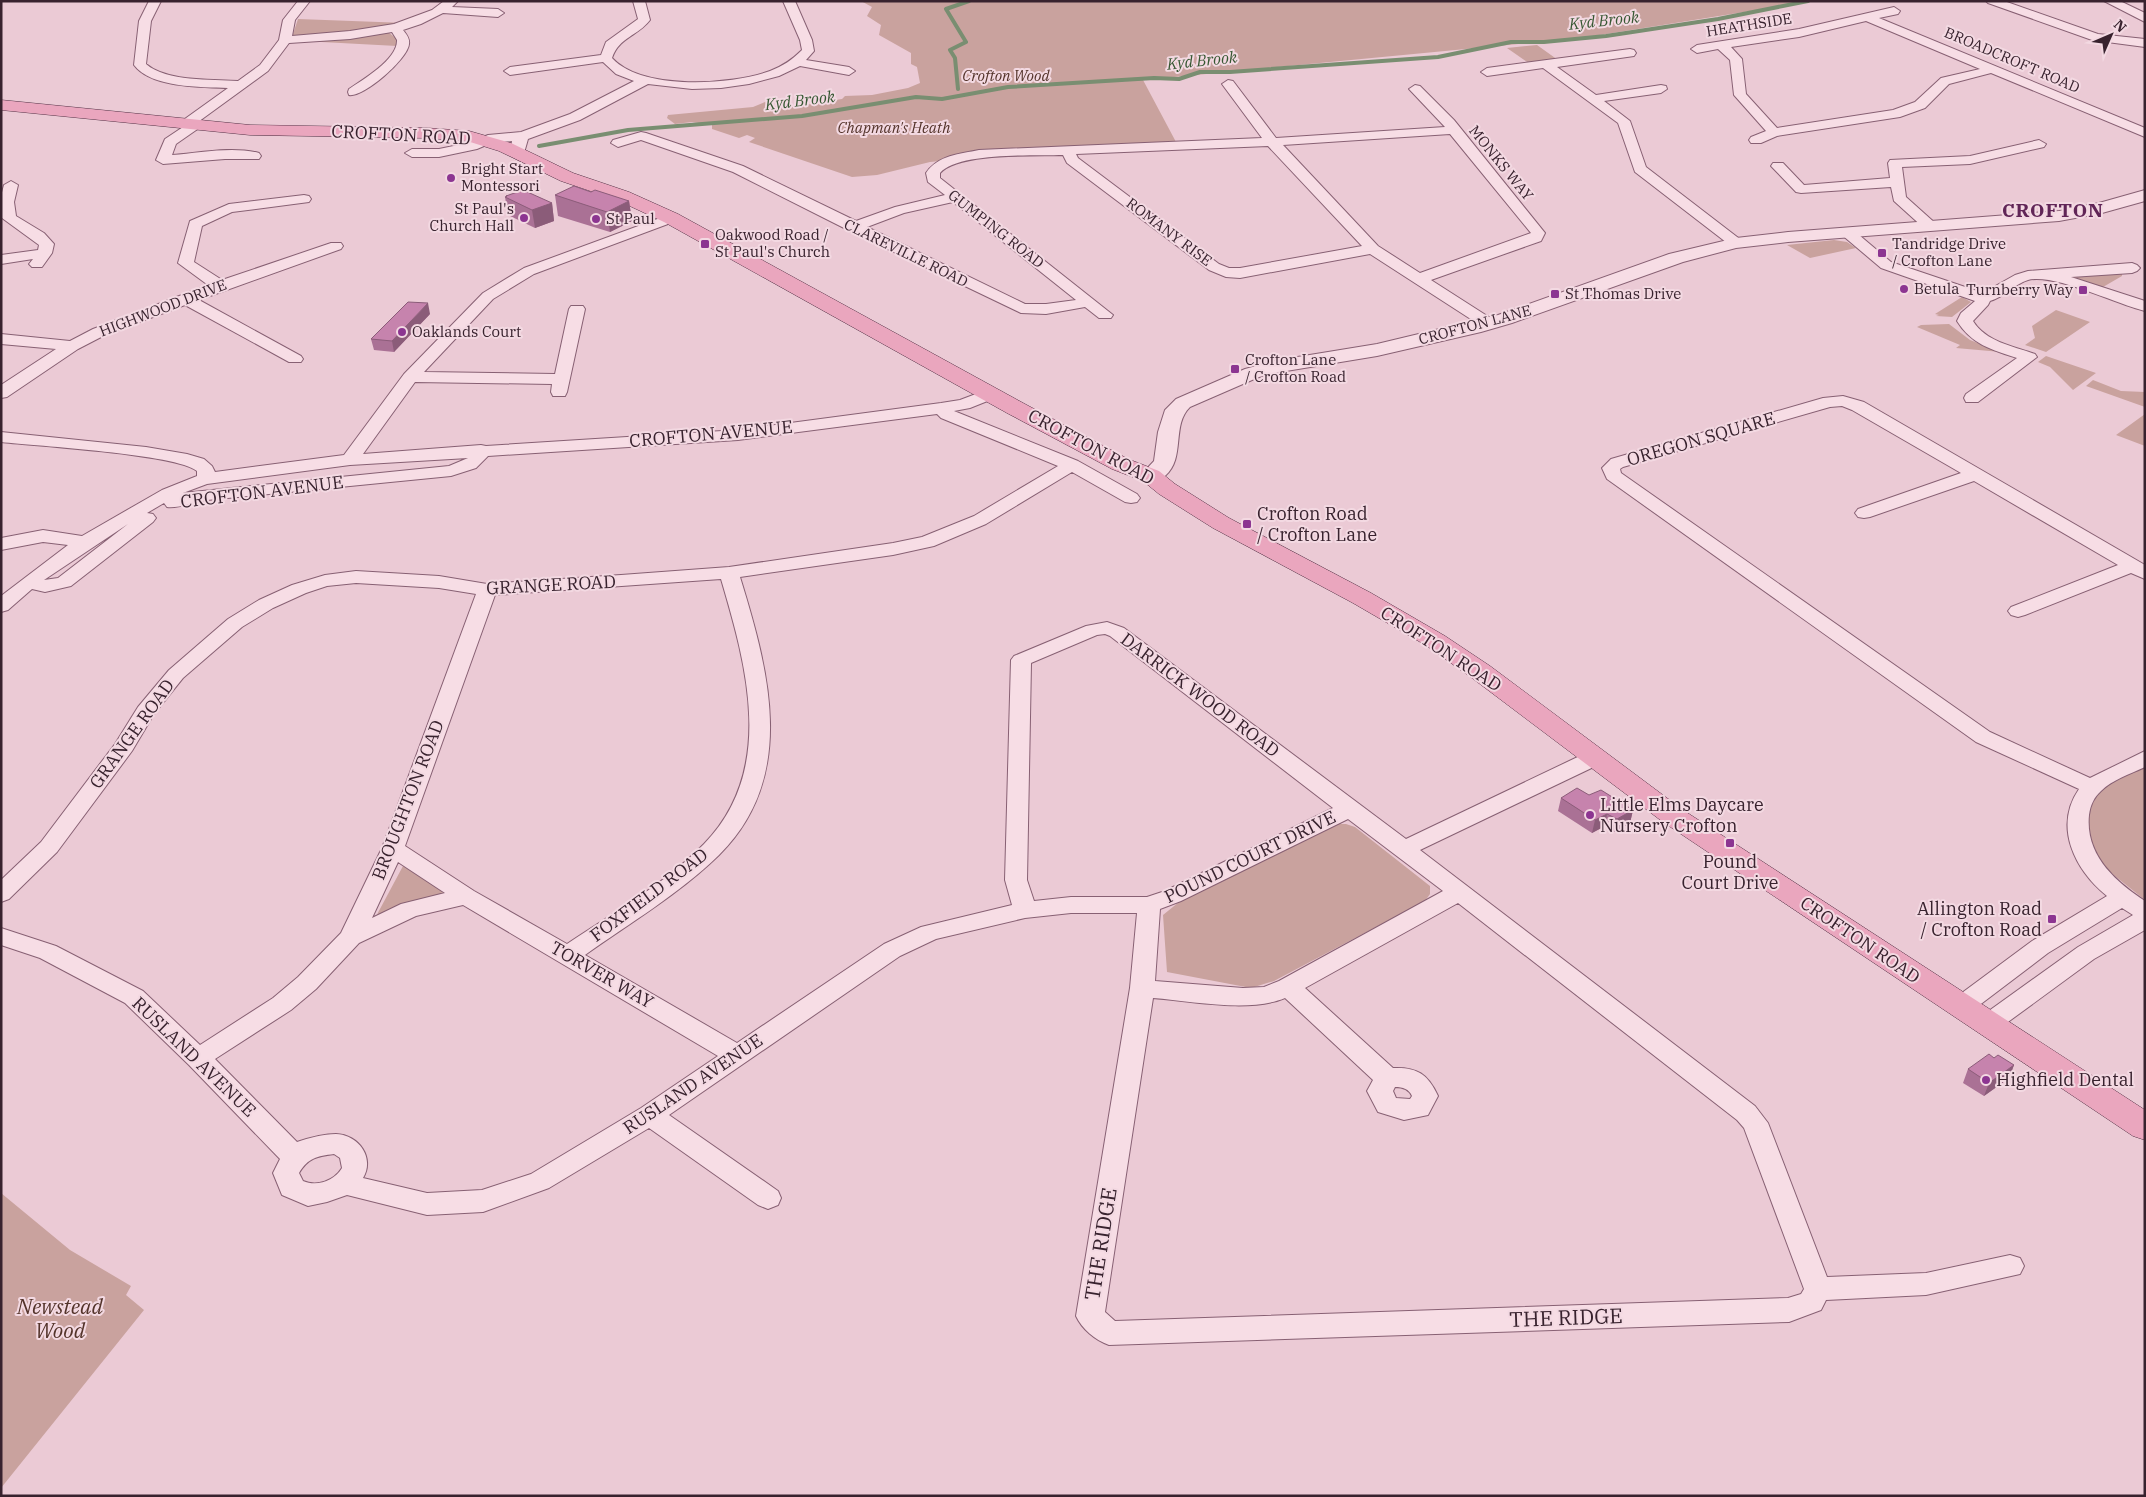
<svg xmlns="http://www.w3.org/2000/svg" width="2146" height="1497" font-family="'IBM Plex Serif',serif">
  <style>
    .green { fill: #c9a29e }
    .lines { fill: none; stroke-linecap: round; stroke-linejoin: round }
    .stream { stroke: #798e71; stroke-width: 4 }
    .minor-casing { stroke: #876073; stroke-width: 2 }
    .tertiary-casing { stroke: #876073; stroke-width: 2 }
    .primary-casing { stroke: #553347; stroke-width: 1 }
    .minor { fill: #f7dde5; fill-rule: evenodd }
    .tertiary { fill: #f7dde5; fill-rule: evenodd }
    .primary { fill: #eaa6be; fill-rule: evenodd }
    .wall { fill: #aa7195 }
    .shaded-wall { fill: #8b5c79 }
    .building { fill: #c683ad; stroke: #8b5c79 }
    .poi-dot { fill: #8c3591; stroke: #f3d9e2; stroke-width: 2 }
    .labels { text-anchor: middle; stroke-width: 4; stroke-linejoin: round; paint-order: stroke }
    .far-street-label { font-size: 15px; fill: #38222e; stroke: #f3d9e2 }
    .far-park-label { font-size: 15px; font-style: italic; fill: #53332a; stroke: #f3d9e2 }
    .far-poi-label { font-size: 15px; fill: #38222e; stroke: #f3d9e2; text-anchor: start }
    .far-water-label { font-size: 16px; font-style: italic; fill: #365732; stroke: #f3d9e2 }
    .street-label { font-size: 18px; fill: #38222e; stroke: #f3d9e2 }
    .poi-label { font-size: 18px; fill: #38222e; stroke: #f3d9e2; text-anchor: start }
    .far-district-label { font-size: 19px; font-weight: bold; letter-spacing: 1px; fill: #612557; stroke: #f3d9e2 }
    .near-street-label { font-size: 21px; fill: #38222e; stroke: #f3d9e2 }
    .near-park-label { font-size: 21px; font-style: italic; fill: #53332a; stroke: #f3d9e2 }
  </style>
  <rect width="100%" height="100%" fill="#ebcad5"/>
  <path class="green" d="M 861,1 L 1812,1 L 1581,38 L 1143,80 L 1176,142 L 1063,149 L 930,162 L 877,175 L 852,177 L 749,142 L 755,138 L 747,135 L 739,138 L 712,129 L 712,125 L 692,122 L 675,124 L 667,118 L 668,115 L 753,107 L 765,102 L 769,105 L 787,108 L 811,104 L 813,97 L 817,97 L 823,104 L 830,103 L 825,100 L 831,92 L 835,100 L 842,99 L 845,96 L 872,95 L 908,88 L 920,83 L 917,67 L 911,64 L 911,53 L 879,35 L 881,25 L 867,16 L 872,7 Z
    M 298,19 L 406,23 L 371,30 L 292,37 Z
    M 388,32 L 397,39 L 397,46 L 303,41 Z
    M 1537,45 L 1558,60 L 1530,64 L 1507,48 Z
    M 1834,240 L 1847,242 L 1856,248 L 1810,258 L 1787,245 Z
    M 2118,272 L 2122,274 L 2122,276 L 2103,287 L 2070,277 L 2072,275 Z
    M 1962,297 L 1971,302 L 1952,317 L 1936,316 L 1939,315 L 1935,314 Z
    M 2056,310 L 2090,322 L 2046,352 L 2025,345 L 2035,338 L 2032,326 Z
    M 1949,324 L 1970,340 L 2001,352 L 1956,348 L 1960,345 L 1917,327 L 1921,325 Z
    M 2046,356 L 2096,373 L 2073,390 L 2050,367 L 2038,362 Z
    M 2093,380 L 2121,391 L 2145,392 L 2145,407 L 2086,386 Z
    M 2145,414 L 2145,446 L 2116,435 Z
    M 2145,761 L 2145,900 L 2091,857 L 2080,808 L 2095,788 Z
    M 1335,824 L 1346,824 L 1355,827 L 1430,886 L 1430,894 L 1425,901 L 1274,981 L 1251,988 L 1167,972 L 1163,915 L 1179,902 Z
    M 403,866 L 448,894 L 373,922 Z
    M 1,1193 L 70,1250 L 131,1286 L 126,1295 L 144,1310 L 1,1488 Z"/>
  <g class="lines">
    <path class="stream" d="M 958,89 L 955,58 L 950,50 L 966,42 L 946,9 L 969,1
      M 539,146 L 628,130 L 802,116 L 916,97 L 942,99 L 1008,87 L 1154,78 L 1179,79 L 1200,72 L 1230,72 L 1438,57 L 1511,42 L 1544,42 L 1606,36 L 1718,19 L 1808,1"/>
    <defs>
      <path id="minor" d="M 149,1 L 161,1 L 151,21 L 146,64 C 167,82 211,79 238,81 L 260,65 L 279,40 L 283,20 L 298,1 L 310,1 L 295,20 L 292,36 L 350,31 L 394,24 L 432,10 L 444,1 L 458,1 L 452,7 L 498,9 L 504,13 L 498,17 L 443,13 L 421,24 L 403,30 C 406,34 410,38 409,44 C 408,59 363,98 349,95 L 348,92 L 349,89 C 364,79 398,59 397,40 L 392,32 L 350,39 L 289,43 L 268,71 L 198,122 L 201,125 L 199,128 L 176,144 L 172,155 C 199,153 232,146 259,153 L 261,156 L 259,159 L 225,159 L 163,164 L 156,160 L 165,139 L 183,127 L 180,124 L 182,121 L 228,88 C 201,87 151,88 134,65 L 139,21 Z
        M 633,1 L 645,1 L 650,20 C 638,36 619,37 612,58 C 642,91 732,85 770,71 C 783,66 792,60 802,50 L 800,40 L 783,1 L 795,1 L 812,40 L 814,51 L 806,60 L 849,67 L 855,71 L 849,75 L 800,66 L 779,76 L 749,84 L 721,88 L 692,89 L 648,84 L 580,120 L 528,139 L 524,153 L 517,157 L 510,153 L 512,141 L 491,143 L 477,149 L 439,157 L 412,157 L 405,153 L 412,149 L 439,149 L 468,143 L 488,135 L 521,132 L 570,114 L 634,81 L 616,74 L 603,62 L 510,75 L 504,71 L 510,67 L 601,55 L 606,42 L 638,19 Z
        M 1986,1 L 2004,1 L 2098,34 L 2145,39 L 2145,47 L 2092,40 L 1988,3 Z
        M 2104,1 L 2120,1 L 2145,13 L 2145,22 Z
        M 1894,7 L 1900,11 L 1898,14 L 1879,18 L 2145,128 L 2145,137 L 1991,73 L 1949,84 L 1925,108 L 1900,117 L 1777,136 L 1761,143 L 1751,143 L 1749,140 L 1751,137 L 1766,131 L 1734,95 L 1730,60 L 1718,49 L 1697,53 L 1691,49 L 1697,45 L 1799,29 ZM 1866,21 L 1980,69 L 1941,78 L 1915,102 L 1893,110 L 1777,128 L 1746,94 L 1742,59 L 1731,47 L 1799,37 Z
        M 1630,49 L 1634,50 L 1636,53 L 1634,56 L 1557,67 L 1596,95 L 1661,85 L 1666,86 L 1667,89 L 1661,93 L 1604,101 L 1630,121 L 1646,167 L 1741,240 L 1743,243 L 1741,246 L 1731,246 L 1635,172 L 1618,123 L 1543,68 L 1487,76 L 1481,72 L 1487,68 Z
        M 1228,80 L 1233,81 L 1276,138 L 1445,127 L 1409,89 L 1415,85 L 1420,86 L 1454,120 L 1545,233 L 1541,241 L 1431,280 L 1495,321 L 1497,324 L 1495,327 L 1483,327 L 1370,254 L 1240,278 L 1226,277 L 1209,270 L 1067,163 L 1063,155 C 1035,156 958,152 940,173 L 940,178 L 1113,315 L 1111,318 L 1099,318 L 1085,307 L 1046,314 L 1021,313 L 848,230 L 733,172 L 641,140 L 618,147 L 611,143 L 613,140 L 641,132 L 646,133 L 743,166 L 856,221 L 895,207 L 945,195 L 928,182 L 926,173 C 938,155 960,154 979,150 L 1262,138 L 1222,84 ZM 1450,134 L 1531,233 L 1420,273 L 1378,246 L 1283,145 ZM 1268,146 L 1362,246 L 1240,268 L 1229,268 L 1219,264 L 1078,158 L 1076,154 ZM 953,202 L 1076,300 L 1046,304 L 1025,304 L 867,227 L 904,213 Z
        M 2039,140 L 2046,144 L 2044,147 L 1970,164 L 1902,167 L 1906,197 L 1935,223 L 1937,226 L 1935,229 L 1925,229 L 1894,201 L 1891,187 L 1801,193 L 1796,192 L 1771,166 L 1773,163 L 1783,163 L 1804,185 L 1890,178 L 1888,163 L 1890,160 L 1970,156 Z
        M 11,181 L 18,185 L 14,202 L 16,216 L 44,233 L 54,244 L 52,253 L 42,267 L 32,267 L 29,264 L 33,259 L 1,264 L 1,255 L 38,250 L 39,245 L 2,218 L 1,196 L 4,185 Z
        M 304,195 L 309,196 L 311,199 L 309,202 L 232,212 L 202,226 L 194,262 L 222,280 L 331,243 L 341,243 L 343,246 L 341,249 L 199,300 L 301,356 L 303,359 L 301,362 L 289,362 L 185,305 L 105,335 L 78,349 L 7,397 L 1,398 L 1,385 L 56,349 L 1,344 L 1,334 L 70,341 L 93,329 L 208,285 L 178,263 L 190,221 L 229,204 Z
        M 671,214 L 676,215 L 678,218 L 676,221 L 534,274 L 493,299 L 424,372 L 555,374 L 569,309 L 571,306 L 583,306 L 585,309 L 567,392 L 565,396 L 553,396 L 551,392 L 552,384 L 415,382 L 363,454 L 481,445 L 486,446 L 738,430 L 941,403 L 960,400 L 989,389 L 995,390 L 997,394 L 995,398 L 970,408 L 954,411 L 1078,461 L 1137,494 L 1140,498 L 1137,502 L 1131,503 L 1125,502 L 1072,472 L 986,524 L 934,546 L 893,555 L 740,577 C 769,671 798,777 719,855 C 679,894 630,923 585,955 L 737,1043 L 884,944 L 921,927 L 1012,905 L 1005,880 L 1011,660 L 1014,656 L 1086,626 L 1107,622 L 1124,628 L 1406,839 L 1586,753 L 1594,751 L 1602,753 L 1605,758 L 1602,763 L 1420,850 L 1755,1106 L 1768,1123 L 1827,1277 L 1926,1273 L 2010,1255 L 2020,1258 L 2024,1266 L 2020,1274 L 1926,1295 L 1826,1300 L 1821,1310 L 1789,1322 L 1109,1345 C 1095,1340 1082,1329 1076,1316 L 1130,988 L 1137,913 L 1071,913 L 1025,918 L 936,939 L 900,956 L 669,1115 L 778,1191 L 781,1198 L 778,1205 L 768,1209 L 758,1205 L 649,1128 L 549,1188 L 483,1212 L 427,1215 L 347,1195 L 327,1202 L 308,1206 L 282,1195 L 273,1173 L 280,1159 L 189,1065 L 125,1003 L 40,958 L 1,945 L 1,928 L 56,946 L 143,991 L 200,1045 L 273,998 L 298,977 L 341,933 L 382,848 L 476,594 L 439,588 L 356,583 L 327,586 L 306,593 L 273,608 L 242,627 L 183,678 L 154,714 L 132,751 L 57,852 L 9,899 L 1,902 L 1,880 L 41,842 L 115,744 L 138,707 L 169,670 L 228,619 L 259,600 L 292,585 L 325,575 L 356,571 L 439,576 L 487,584 L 621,575 L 729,567 L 893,543 L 922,537 L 974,516 L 1058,466 L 941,418 L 937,414 L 738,440 L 488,456 L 476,468 L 451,476 L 207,500 C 196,502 176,509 167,507 L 164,503 L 147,513 L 153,514 L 156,518 L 153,522 L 71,586 L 45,592 L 32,589 L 8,610 L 1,612 L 1,596 L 68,545 L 43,542 L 1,550 L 1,538 L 43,530 L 82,536 L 162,490 L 197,476 L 197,471 C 177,454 36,446 1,442 L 1,432 L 146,447 L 187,454 L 204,459 L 212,466 L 215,472 L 344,455 L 404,374 L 483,293 L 524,268 ZM 468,458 L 449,466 L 183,493 L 207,484 L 350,465 ZM 128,524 L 58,578 L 44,580 ZM 721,579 C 747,667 776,770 704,844 C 665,884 613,913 567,944 L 474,891 L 405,846 L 495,595 ZM 1105,634 L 1110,636 L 1333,808 L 1165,891 L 1147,897 L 1071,897 L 1034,901 L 1027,880 L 1031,663 L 1097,635 ZM 1348,819 L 1443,891 L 1279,981 L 1264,987 L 1243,988 L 1155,981 L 1160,909 L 1181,901 ZM 398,862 L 445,893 L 401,904 L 372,918 ZM 1458,903 L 1737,1120 L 1744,1128 L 1804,1289 L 1801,1294 L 1788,1298 L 1115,1321 L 1105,1312 L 1153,998 C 1191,1001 1250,1013 1285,998 L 1373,1080 L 1367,1091 L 1378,1112 L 1404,1120 L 1428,1115 L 1438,1096 C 1428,1074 1417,1067 1393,1068 L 1305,988 ZM 463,905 L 718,1056 L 641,1108 L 531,1174 L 482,1190 L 427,1193 L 363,1178 C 375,1158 359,1135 336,1134 C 323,1134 309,1138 297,1142 L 215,1059 L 291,1010 L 316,989 L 359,943 L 416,916 ZM 1395,1087 C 1403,1087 1409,1089 1412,1096 L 1410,1099 L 1396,1098 L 1393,1091 ZM 334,1154 L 340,1158 L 342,1168 C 334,1181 317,1187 303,1181 L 299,1173 C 308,1158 317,1156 334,1154 Z
        M 1847,228 L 1852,229 L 1891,262 L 1983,293 L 2015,275 L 2028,271 L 2132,263 L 2137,265 L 2140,268 L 2137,271 L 2132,273 L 2071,277 L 2145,301 L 2145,311 C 2116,304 2054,273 2028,280 C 2014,284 2005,297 1990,301 L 1988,305 L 1973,321 C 1986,342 2013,346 2035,354 L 2037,357 L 1978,402 L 1966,402 L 1964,398 L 1966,394 L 2017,358 C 1992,350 1971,344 1957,321 L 1961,313 L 1975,301 L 1881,268 L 1842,235 L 1840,232 L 1842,229 Z
        M 1843,396 L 1864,402 L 2145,565 L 2145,579 L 2131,573 L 2025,615 L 2018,617 L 2011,615 L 2008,611 L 2011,607 L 2118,565 L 1974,481 L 1870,517 L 1864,518 L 1858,517 L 1855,513 L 1858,509 L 1961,473 L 1852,410 L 1842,406 L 1830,407 L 1623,467 L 1620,469 L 1621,473 L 1990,732 L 2090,778 L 2145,751 L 2145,767 C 2130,774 2112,780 2101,791 C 2094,797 2090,806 2089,815 C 2085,855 2115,881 2145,901 L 2145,930 L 2094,959 L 1997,1030 L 1988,1033 L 1979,1030 L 1976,1024 L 1979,1018 L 2078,947 L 2133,915 L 2122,908 L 2048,953 L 1969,1013 L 1960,1016 L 1951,1013 L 1948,1007 L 1951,1001 L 2032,941 L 2107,896 C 2075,870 2053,827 2079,789 L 1976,742 L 1607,479 L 1602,468 L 1611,459 L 1823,398 Z"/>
      <path id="tertiary" d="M 2145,190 L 2145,201 L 2102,213 L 2059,221 L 1788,242 L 1736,248 L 1683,262 L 1512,323 L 1481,332 L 1377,356 L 1280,372 L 1259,377 L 1190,407 C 1171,425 1186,458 1165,476 C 1157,482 1153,483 1143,481 L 1140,476 L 1154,461 L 1158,432 L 1165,410 L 1176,399 L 1245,369 L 1279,360 L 1377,344 L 1498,315 L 1669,254 L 1736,238 L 1788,232 L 2059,211 L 2099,203 Z"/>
      <path id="primary" d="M 1,100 L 250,125 L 426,128 L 469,131 L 511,143 L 573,173 L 629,192 L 678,214 L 1023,403 L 1128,459 L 1159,471 L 1175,484 L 1229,518 L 1371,593 L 1445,636 L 1490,666 L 1683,810 L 2145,1110 L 2145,1140 L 2133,1136 L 1663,822 L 1472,678 L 1427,646 L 1353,603 L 1213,528 L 1159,494 L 1143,481 L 1112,469 L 1007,413 L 664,222 L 617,200 L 561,181 L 499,151 L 467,141 L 426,138 L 250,135 L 1,110 Z"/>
    </defs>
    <use href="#minor" class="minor-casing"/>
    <use href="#tertiary" class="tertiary-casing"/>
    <use href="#primary" class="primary-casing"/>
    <use href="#minor" class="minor"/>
    <use href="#tertiary" class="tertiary"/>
    <use href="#primary" class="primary"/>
  </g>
  <path class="wall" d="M 591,192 L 629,201 L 632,221 L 610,232 L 558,216 L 555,195 Z
    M 506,196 L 552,203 L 554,221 L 535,228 L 508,215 L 505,197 L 506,197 Z
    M 430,314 L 394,352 L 374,350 L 371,339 Z
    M 1589,795 L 1633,810 L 1630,823 L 1614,832 L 1605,826 L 1592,833 L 1558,811 L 1561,798 Z
    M 1994,1058 L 2014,1065 L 2009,1078 L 1984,1096 L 1963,1083 L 1968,1069 Z"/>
  <path class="shaded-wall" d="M 629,201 L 632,221 L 610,232 L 607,212 Z
    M 552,203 L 554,221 L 535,228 L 532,210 Z
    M 428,303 L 430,314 L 394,352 L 392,341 Z
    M 1633,810 L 1630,823 L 1614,832 L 1617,819 Z
    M 1607,814 L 1605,826 L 1592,833 L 1595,820 Z
    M 2014,1065 L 2009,1078 L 1984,1096 L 1989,1083 Z"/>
  <path class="building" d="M 574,186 L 591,192 L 595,190 L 629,201 L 607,212 L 555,195 Z
    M 523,190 L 552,203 L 532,210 L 505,197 L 507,196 L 506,196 Z
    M 408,302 L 428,303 L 392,341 L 371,339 Z
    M 1577,788 L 1589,795 L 1601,790 L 1633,810 L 1617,819 L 1607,814 L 1595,820 L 1561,798 Z
    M 1989,1054 L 1994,1058 L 1998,1055 L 2014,1065 L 1989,1083 L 1968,1069 Z"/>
  <g class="poi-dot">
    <circle cx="451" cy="178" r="5"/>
    <circle cx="524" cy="218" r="5"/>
    <circle cx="596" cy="219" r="5"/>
    <rect x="700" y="239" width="10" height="10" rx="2.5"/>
    <rect x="1877" y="248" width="10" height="10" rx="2.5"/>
    <circle cx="1904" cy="289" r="5"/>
    <rect x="2078" y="285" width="10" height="10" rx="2.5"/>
    <rect x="1550" y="289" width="10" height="10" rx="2.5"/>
    <circle cx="402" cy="332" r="5"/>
    <rect x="1230" y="364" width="10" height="10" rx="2.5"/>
    <rect x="1242" y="519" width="10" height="10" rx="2.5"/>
    <circle cx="1590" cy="815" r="5"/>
    <rect x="1725" y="838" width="10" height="10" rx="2.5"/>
    <rect x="2047" y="914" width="10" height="10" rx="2.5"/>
    <circle cx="1986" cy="1080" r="5"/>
  </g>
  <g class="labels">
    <g class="far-street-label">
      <text transform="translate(1749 25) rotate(-9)" y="5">HEATHSIDE</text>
      <text transform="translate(2012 60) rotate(23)" y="5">BROADCROFT ROAD</text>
      <text transform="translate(1501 163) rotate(51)" y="5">MONKS WAY</text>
      <text transform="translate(996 229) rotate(38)" y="5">GUMPING ROAD</text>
      <text transform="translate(1169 232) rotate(37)" y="5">ROMANY RISE</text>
      <text transform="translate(906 253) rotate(26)" y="5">CLAREVILLE ROAD</text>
      <text transform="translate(163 308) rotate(-21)" y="5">HIGHWOOD DRIVE</text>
      <text transform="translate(1475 325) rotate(-15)" y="5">CROFTON LANE</text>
    </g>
    <g class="far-park-label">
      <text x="1006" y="81">Crofton Wood</text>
      <text x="894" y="133">Chapman's Heath</text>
    </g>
    <g class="far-poi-label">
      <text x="461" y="174">Bright Start<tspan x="461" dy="17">Montessori</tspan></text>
      <text x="514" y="214" text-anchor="end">St Paul's<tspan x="514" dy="17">Church Hall</tspan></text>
      <text x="606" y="224">St Paul</text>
      <text x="715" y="240">Oakwood Road /<tspan x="715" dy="17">St Paul's Church</tspan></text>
      <text x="1892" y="249">Tandridge Drive<tspan x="1892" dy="17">/ Crofton Lane</tspan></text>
      <text x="1914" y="294">Betula</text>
      <text x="2073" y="295" text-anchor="end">Turnberry Way</text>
      <text x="1565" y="299">St Thomas Drive</text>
      <text x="412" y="337">Oaklands Court</text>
      <text x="1245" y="365">Crofton Lane<tspan x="1245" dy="17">/ Crofton Road</tspan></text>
    </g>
    <g class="far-water-label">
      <text transform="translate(1604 20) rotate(-6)" y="6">Kyd Brook</text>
      <text transform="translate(1202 60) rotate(-6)" y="6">Kyd Brook</text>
      <text transform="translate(800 100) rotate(-7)" y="6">Kyd Brook</text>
    </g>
    <g class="street-label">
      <text transform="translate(401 135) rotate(3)" y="6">CROFTON ROAD</text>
      <text transform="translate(711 434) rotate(-5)" y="6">CROFTON AVENUE</text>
      <text transform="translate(1701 439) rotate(-16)" y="6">OREGON SQUARE</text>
      <text transform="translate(1091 447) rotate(28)" y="6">CROFTON ROAD</text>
      <text transform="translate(262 492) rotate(-7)" y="6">CROFTON AVENUE</text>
      <text transform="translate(551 585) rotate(-3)" y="6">GRANGE ROAD</text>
      <text transform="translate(1441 649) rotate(33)" y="6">CROFTON ROAD</text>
      <text transform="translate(1200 695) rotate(37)" y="6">DARRICK WOOD ROAD</text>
      <text transform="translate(132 734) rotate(-54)" y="6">GRANGE ROAD</text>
      <text transform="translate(408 800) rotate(-69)" y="6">BROUGHTON ROAD</text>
      <text transform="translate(1250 857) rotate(-26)" y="6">POUND COURT DRIVE</text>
      <text transform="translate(649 895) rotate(-37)" y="6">FOXFIELD ROAD</text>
      <text transform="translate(1860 940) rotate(34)" y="6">CROFTON ROAD</text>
      <text transform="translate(602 975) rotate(30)" y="6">TORVER WAY</text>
      <text transform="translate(194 1057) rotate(44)" y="6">RUSLAND AVENUE</text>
      <text transform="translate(693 1084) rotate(-34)" y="6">RUSLAND AVENUE</text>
    </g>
    <g class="poi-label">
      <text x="1257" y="520">Crofton Road<tspan x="1257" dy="21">/ Crofton Lane</tspan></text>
      <text x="1600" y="811">Little Elms Daycare<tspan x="1600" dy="21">Nursery Crofton</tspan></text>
      <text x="1730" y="868" text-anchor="middle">Pound<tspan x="1730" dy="21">Court Drive</tspan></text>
      <text x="2042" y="915" text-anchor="end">Allington Road<tspan x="2042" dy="21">/ Crofton Road</tspan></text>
      <text x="1996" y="1086">Highfield Dental</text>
    </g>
    <g class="far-district-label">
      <text x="2053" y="217">CROFTON</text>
    </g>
    <g class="near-street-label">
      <text transform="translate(1101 1244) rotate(-81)" y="7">THE RIDGE</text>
      <text transform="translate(1566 1318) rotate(-2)" y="7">THE RIDGE</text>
    </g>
    <g class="near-park-label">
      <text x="60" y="1314">Newstead<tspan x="60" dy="24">Wood</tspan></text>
    </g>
  </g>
  <rect width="2146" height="1497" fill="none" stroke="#38222e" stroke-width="5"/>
  <g transform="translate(2111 35) rotate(45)" stroke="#f3d9e2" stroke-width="4" paint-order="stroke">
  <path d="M0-4L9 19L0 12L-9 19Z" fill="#38222e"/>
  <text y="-8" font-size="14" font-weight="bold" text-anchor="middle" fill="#38222e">N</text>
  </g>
</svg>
